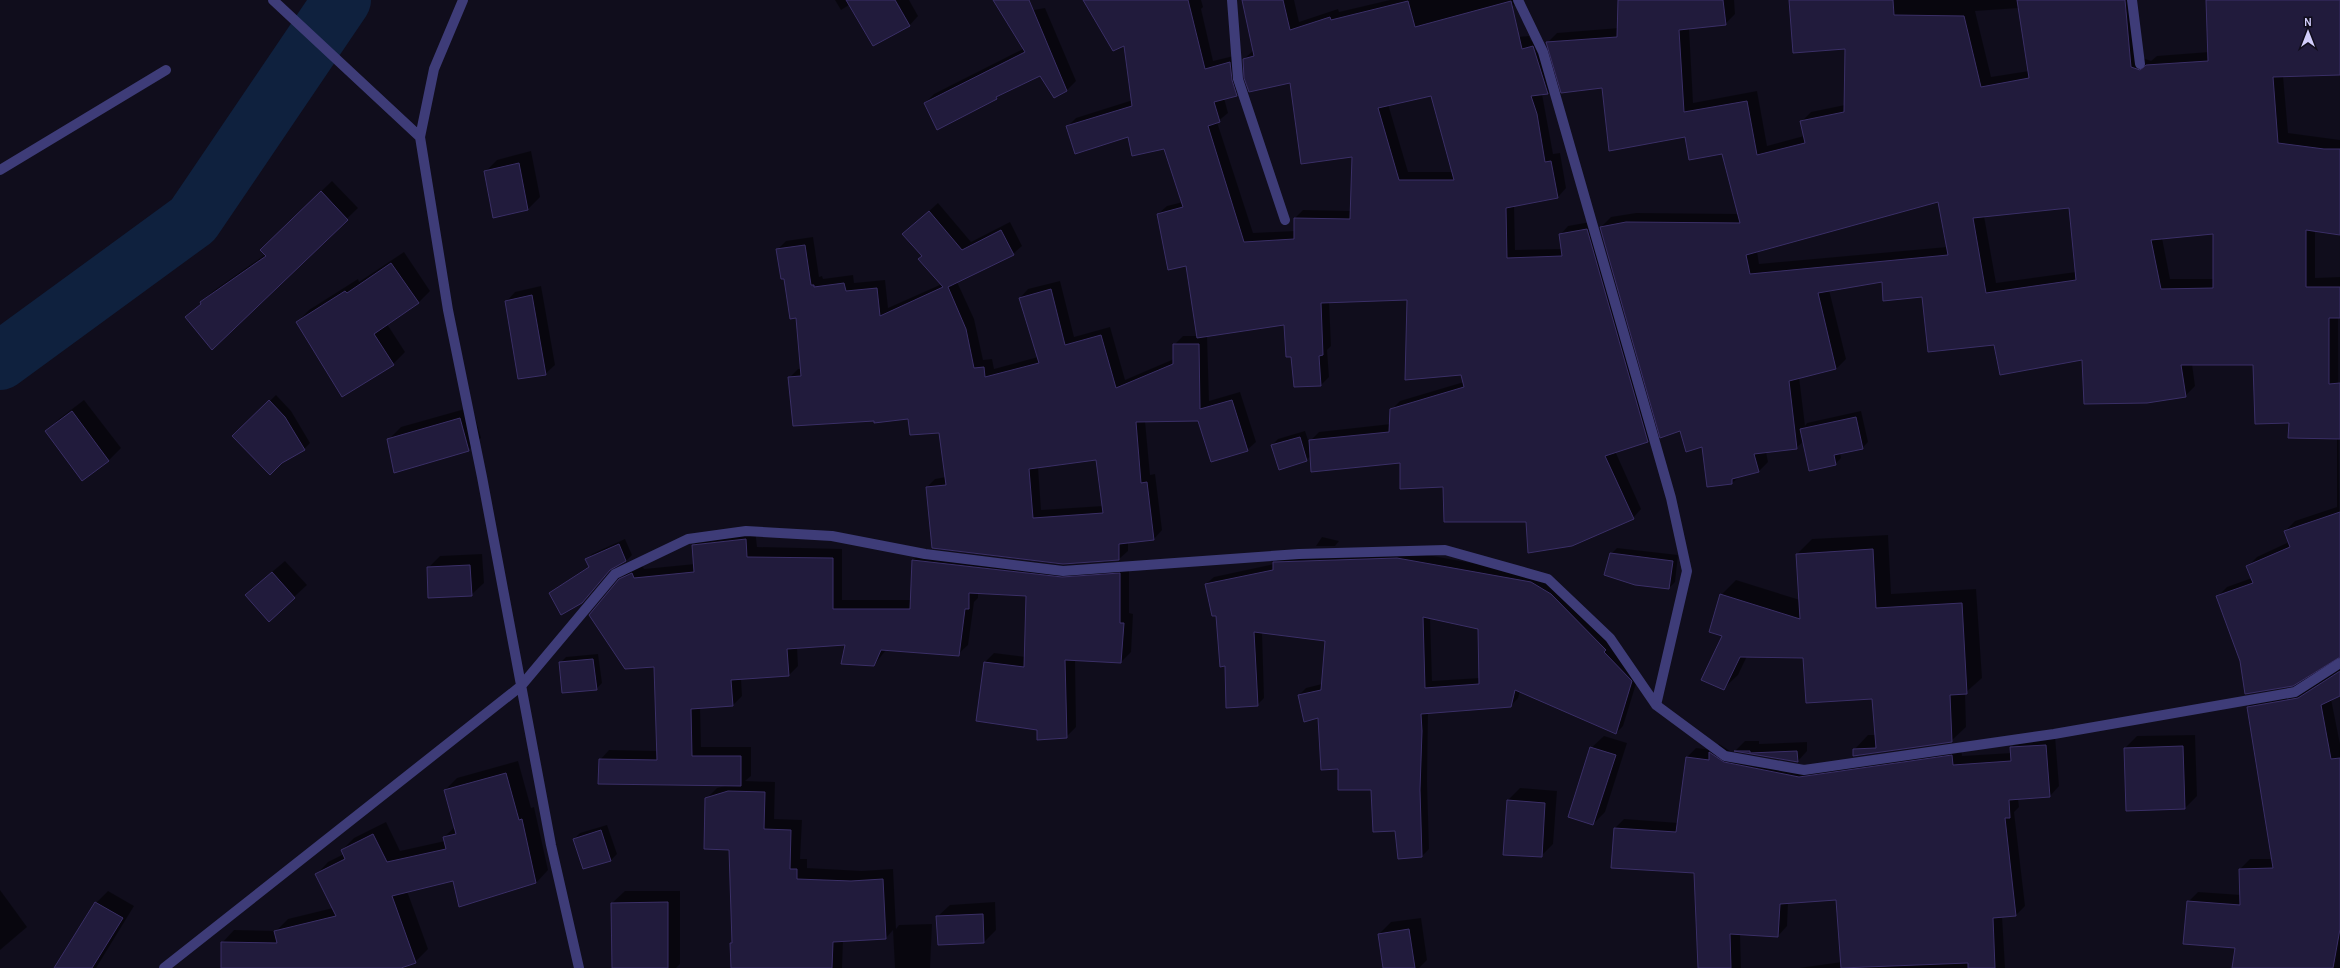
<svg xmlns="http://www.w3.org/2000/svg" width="2340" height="968" font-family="Karla,sans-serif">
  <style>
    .shadow { fill: #0007; fill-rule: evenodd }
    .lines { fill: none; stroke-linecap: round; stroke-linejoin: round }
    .river { stroke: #0f213e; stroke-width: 58 }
    .building { fill: #211b3c; stroke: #3a2f66; fill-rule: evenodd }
    .minor { stroke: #3e3c78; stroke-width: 10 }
  </style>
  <rect width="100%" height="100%" fill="#100d1c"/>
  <path class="shadow" d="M 835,0 L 893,0 L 907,24 L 909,24 L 896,0 L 909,0 L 918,16 L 909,26 L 849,5 L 841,10 Z
    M 1094,0 L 1201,0 L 1203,7 L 1201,9 L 1213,61 L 1238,55 L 1240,71 L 1245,86 L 1236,95 L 1224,98 L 1228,113 L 1217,122 L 1253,233 L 1295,231 L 1295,218 L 1303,210 L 1351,211 L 1353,156 L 1291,82 L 1244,59 L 1254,50 L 1243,0 L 1294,0 L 1299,22 L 1338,9 L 1339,12 L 1390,0 L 1519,0 L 1512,7 L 1432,44 L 1529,36 L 1531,41 L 1542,38 L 1556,85 L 1548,93 L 1542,94 L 1553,154 L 1560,153 L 1566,188 L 1558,197 L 1514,205 L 1515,250 L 1562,249 L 1560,235 L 1568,226 L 1596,221 L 1656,432 L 1648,441 L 1615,451 L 1641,509 L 1633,518 L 1527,521 L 1444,486 L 1401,462 L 1311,456 L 1306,460 L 1272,445 L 1278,439 L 1305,431 L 1310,446 L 1310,441 L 1319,432 L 1391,424 L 1391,410 L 1400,401 L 1464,382 L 1462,374 L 1408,299 L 1329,301 L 1331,346 L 1327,350 L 1329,377 L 1321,385 L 1295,387 L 1292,356 L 1285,324 L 1207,335 L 1209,401 L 1240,392 L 1256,442 L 1247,450 L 1198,420 L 1145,421 L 1150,475 L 1155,474 L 1162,530 L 1154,539 L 1128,542 L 1128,551 L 1119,559 L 1063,563 L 927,487 L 935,479 L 946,477 L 940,432 L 909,418 L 789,378 L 798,369 L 801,369 L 797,317 L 777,250 L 786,241 L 813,237 L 819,277 L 822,276 L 823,279 L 853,275 L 854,283 L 885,280 L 888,308 L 942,284 L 923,256 L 904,234 L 938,203 L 971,242 L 1010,222 L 1022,246 L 1013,254 L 957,282 L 974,319 L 983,360 L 992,359 L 994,369 L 1038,357 L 1020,298 L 1028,289 L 1060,281 L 1074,337 L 1110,327 L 1125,380 L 1174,359 L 1174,345 L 1183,336 L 1198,336 L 1187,265 L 1158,214 L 1167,206 L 1183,202 L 1165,148 L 1128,135 L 1067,127 L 1076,118 L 1133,100 L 1125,44 ZM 1432,95 L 1453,172 L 1408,172 L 1388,104 ZM 1097,459 L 1103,506 L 1041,510 L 1038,467 Z
    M 1619,0 L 1734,0 L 1735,14 L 1725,24 L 1689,28 L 1693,103 L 1757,91 L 1767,146 L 1804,136 L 1801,122 L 1811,112 L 1845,105 L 1846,48 L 1790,0 L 2136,0 L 2140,57 L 2151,61 L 2157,56 L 2209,52 L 2207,0 L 2340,0 L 2340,74 L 2283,76 L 2288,133 L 2340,140 L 2340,233 L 2315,230 L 2315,278 L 2340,277 L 2340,317 L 2338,317 L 2340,656 L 2241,661 L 2217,597 L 2227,587 L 2252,578 L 2247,567 L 2257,557 L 2289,542 L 2285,531 L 2295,521 L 2337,507 L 2337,438 L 2290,422 L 2254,364 L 2192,364 L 2195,386 L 2185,396 L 2083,359 L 1995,344 L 1923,296 L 1883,281 L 1829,290 L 1846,359 L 1836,369 L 1799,377 L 1805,426 L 1807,423 L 1861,411 L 1868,442 L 1862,448 L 1840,453 L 1841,458 L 1835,464 L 1804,441 L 1796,448 L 1766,452 L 1768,462 L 1758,472 L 1740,476 L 1732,483 L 1708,486 L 1703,445 L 1681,430 L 1601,227 L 1611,217 L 1636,213 L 1739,214 L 1723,153 L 1602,87 L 1547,43 L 1557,33 L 1619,28 ZM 2019,8 L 2029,71 L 1991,77 L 1975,11 ZM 1939,201 L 1947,247 L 1759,264 L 1757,251 ZM 2070,207 L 2076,272 L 1996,283 L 1984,216 ZM 2214,233 L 2214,279 L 2170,279 L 2162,238 Z
    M 1045,8 L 1076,81 L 1067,90 L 1041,75 L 1001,94 L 996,98 L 925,103 L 934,94 L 1025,48 L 1017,13 Z
    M 531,151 L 540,197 L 528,209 L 485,172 L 497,160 Z
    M 332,181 L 358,208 L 212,349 L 187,317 L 212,292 L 266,254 L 272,239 Z
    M 404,252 L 430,291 L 418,303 L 387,324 L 405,352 L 393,364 L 297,322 L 309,310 L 358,279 L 359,282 Z
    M 541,286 L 555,365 L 545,374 L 506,302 L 515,292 Z
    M 276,395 L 291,411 L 310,443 L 304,449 L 234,436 Z
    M 84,400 L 121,448 L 109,460 L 47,431 L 59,419 Z
    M 472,407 L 481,438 L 468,450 L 388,440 L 401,427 Z
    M 755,529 L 757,547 L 842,549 L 842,600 L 911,600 L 913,560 L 923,551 L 1073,568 L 1129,564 L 1129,613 L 1133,614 L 1131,652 L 1121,662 L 1075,659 L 1076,727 L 1066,737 L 1038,729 L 985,662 L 994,653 L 1026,657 L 1027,595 L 978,592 L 978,598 L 974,602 L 968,645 L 958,654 L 886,650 L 874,665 L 846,644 L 797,647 L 798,666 L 789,675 L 741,679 L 742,696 L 732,706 L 700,707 L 701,747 L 751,747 L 751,776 L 745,781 L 775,782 L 774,819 L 802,820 L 800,859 L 807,859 L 807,868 L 862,871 L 893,869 L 896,929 L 899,925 L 932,924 L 930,968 L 895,968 L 893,930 L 886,938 L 843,940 L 842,968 L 733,968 L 730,849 L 706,799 L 717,788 L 725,786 L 600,760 L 609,750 L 657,751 L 655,666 L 620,580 L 630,570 L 641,564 L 644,569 L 695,564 L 693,545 L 703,536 Z
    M 1888,535 L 1891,594 L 1976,589 L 1982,678 L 1965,693 L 1966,727 L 1951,741 L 1854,755 L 1854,750 L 1868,735 L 1876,735 L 1873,698 L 1804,657 L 1747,656 L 1738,675 L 1723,689 L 1721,595 L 1736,580 L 1800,600 L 1797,554 L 1812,539 Z
    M 1322,537 L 1339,541 L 1335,546 L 1316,546 Z
    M 625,539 L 632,555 L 626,561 L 550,593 L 589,566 L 586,560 L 592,554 Z
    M 1617,548 L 1678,555 L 1675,582 L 1669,588 L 1611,554 Z
    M 1405,551 L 1538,575 L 1558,587 L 1639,674 L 1623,726 L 1616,733 L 1520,691 L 1518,698 L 1511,706 L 1428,712 L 1427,782 L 1429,849 L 1422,856 L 1396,830 L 1372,789 L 1339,768 L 1319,717 L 1299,695 L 1306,688 L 1322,684 L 1326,640 L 1262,632 L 1264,698 L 1257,705 L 1225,665 L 1217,614 L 1206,584 L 1214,577 L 1274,564 L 1282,555 ZM 1430,618 L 1479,629 L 1480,678 L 1432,681 Z
    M 482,554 L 484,583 L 471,595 L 428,568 L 440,556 Z
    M 285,561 L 307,585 L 269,620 L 259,583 Z
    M 598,654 L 602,683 L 596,689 L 560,663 L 566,657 Z
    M 2340,668 L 2340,695 L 2331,699 L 2340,744 L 2340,968 L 2249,968 L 2236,947 L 2188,902 L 2198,892 L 2241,895 L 2240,869 L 2250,859 L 2273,859 L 2248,707 L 2258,697 L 2309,688 Z
    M 2195,735 L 2197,796 L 2185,808 L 2125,748 L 2137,736 Z
    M 1604,736 L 1627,743 L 1605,812 L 1593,824 L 1591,748 Z
    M 2055,736 L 2059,786 L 2050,796 L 2018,799 L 2019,807 L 2014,812 L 2025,906 L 2016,915 L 2002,916 L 2005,968 L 1799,968 L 1842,962 L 1837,899 L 1788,903 L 1787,926 L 1778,936 L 1740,934 L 1741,968 L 1699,968 L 1695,872 L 1615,828 L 1624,819 L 1679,823 L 1687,757 L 1696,748 L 1713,750 L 1719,744 L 1733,753 L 1808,768 L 1961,746 L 1962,756 L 2012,753 L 2011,748 L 2020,738 Z
    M 1745,741 L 1759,741 L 1759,744 L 1807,742 L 1807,751 L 1798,761 L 1736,750 Z
    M 518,761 L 531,808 L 534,807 L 548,870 L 536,883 L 454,880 L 407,891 L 428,949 L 415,962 L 400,968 L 222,968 L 222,943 L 234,930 L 276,931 L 288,919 L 333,908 L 316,875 L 328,862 L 344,854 L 342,850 L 354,838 L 386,822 L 400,851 L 445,841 L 444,837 L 455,827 L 445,790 L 457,778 Z
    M 1520,788 L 1557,791 L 1553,844 L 1541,856 L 1508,800 Z
    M 607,825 L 617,854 L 611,860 L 584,868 L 574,839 L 580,833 Z
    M 0,890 L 27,927 L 0,950 Z
    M 108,891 L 134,906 L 96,968 L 55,968 L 96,903 Z
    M 625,891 L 680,891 L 680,964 L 676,968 L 613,968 L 612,903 Z
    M 995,902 L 996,930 L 984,942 L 939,944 L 937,917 L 950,905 Z
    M 1421,918 L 1427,960 L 1419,968 L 1384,968 L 1379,934 L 1391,922 Z"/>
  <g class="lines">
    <path class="river" d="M 0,361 L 193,220 L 342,0"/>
  </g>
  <path class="building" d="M 846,0 L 895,0 L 910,26 L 873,46 Z
    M 993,0 L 1029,0 L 1067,91 L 1054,98 L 1040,76 L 996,97 L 997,99 L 937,130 L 924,103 L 1025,52 Z
    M 1083,0 L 1188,0 L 1205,69 L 1230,62 L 1232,80 L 1237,96 L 1214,102 L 1220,122 L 1208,126 L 1244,242 L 1294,239 L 1294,218 L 1350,219 L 1352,157 L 1301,164 L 1290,83 L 1249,92 L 1244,78 L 1243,59 L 1254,56 L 1242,0 L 1283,0 L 1290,30 L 1330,17 L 1331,20 L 1408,1 L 1415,27 L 1511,1 L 1522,49 L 1533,46 L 1548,94 L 1531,96 L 1537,114 L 1545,162 L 1551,161 L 1558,198 L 1506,208 L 1507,258 L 1562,256 L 1559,234 L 1587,229 L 1648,442 L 1605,456 L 1634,519 L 1572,546 L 1528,553 L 1526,522 L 1444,522 L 1443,487 L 1400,489 L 1400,463 L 1311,472 L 1309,440 L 1389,432 L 1390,409 L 1464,387 L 1461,375 L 1405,380 L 1407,300 L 1321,303 L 1323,355 L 1319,356 L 1321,386 L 1294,387 L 1291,357 L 1286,357 L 1284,325 L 1197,338 L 1186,266 L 1168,270 L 1157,214 L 1183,207 L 1164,149 L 1132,156 L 1128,137 L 1075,154 L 1066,126 L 1132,106 L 1124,46 L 1113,51 ZM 1431,96 L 1454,180 L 1399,180 L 1378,108 Z
    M 1618,0 L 1723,0 L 1726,25 L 1679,30 L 1684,112 L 1747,101 L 1757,155 L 1805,143 L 1800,121 L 1844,112 L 1845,49 L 1793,53 L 1789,0 L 1893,0 L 1894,15 L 1964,16 L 1981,87 L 2029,78 L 2017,0 L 2125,0 L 2131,67 L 2140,70 L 2146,65 L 2208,61 L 2206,0 L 2340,0 L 2340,75 L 2273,77 L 2278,143 L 2324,149 L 2340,149 L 2340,235 L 2306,230 L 2306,287 L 2340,287 L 2340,318 L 2329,318 L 2329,384 L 2340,383 L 2340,439 L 2288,438 L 2289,423 L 2255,424 L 2253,365 L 2181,365 L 2186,397 L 2147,403 L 2084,404 L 2082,360 L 2000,375 L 1994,345 L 1928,352 L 1922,297 L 1883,301 L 1882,282 L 1818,293 L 1836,369 L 1789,381 L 1797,449 L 1754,454 L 1759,472 L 1732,479 L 1732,484 L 1707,487 L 1702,447 L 1686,452 L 1680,431 L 1660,438 L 1600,227 L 1626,222 L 1740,223 L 1722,154 L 1689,160 L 1685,137 L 1609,151 L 1602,88 L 1561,93 L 1546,42 L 1617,37 ZM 1938,202 L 1948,255 L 1750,274 L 1746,255 ZM 2069,208 L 2076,280 L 1986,293 L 1973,218 ZM 2213,234 L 2213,288 L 2161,289 L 2151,240 Z
    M 519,163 L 528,210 L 493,218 L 484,171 Z
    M 321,191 L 348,220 L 212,350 L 185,317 L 201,304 L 200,302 L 266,256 L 260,250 Z
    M 929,211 L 962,250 L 1001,230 L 1014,255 L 948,287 L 966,329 L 974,368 L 984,367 L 985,377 L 1039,363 L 1019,298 L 1051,289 L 1065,345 L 1101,335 L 1116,388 L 1173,364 L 1173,344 L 1199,344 L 1200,409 L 1232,400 L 1248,451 L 1211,462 L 1198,421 L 1136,422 L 1141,483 L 1147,482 L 1154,540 L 1119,544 L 1119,560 L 1063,564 L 932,548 L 926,487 L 946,485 L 939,433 L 910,435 L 908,419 L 874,423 L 874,421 L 793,426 L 788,377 L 801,376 L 796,318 L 790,319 L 784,279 L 781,279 L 776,249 L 805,245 L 811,285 L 814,285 L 814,287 L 844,283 L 846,291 L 877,288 L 880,316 L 943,287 L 918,259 L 922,256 L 902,234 ZM 1096,460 L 1103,513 L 1033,518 L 1029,469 Z
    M 391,263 L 419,303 L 374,334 L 394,365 L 342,397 L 296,322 L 345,291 L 347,293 Z
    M 532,295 L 546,375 L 518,379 L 505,301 Z
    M 269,400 L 285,417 L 305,450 L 282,463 L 270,475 L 232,436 Z
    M 72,411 L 109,461 L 82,481 L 45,431 Z
    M 1856,417 L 1863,449 L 1834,455 L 1836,465 L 1809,471 L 1800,429 Z
    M 460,418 L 469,451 L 394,473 L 387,439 Z
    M 1300,437 L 1307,461 L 1279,470 L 1271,445 Z
    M 2340,512 L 2340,657 L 2293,686 L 2245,694 L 2240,661 L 2216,596 L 2253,583 L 2246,566 L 2290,547 L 2284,531 Z
    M 746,539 L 747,557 L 833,558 L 833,609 L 910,609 L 912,560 L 1062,577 L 1120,573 L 1120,623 L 1124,623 L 1121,663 L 1065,660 L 1067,738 L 1037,740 L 1037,730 L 976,721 L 984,662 L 1024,667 L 1026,596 L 969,593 L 969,609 L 965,609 L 959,656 L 881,650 L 874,666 L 841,664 L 845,645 L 787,649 L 789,676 L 731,680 L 733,706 L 691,709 L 692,756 L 741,756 L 741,786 L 598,784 L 599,759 L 657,760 L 654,667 L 625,669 L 589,615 L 619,579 L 632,573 L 634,578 L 694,572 L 692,545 Z
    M 619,544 L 626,561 L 610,570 L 582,603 L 561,615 L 549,593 L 589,567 L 585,559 Z
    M 1873,549 L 1876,608 L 1962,603 L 1967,694 L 1950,695 L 1952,742 L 1853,756 L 1853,749 L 1876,748 L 1872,699 L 1806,703 L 1803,658 L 1740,657 L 1724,690 L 1701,680 L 1722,636 L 1709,632 L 1720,594 L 1800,619 L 1796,554 Z
    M 1610,553 L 1673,561 L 1669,589 L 1635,585 L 1604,575 Z
    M 1397,558 L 1531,582 L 1551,594 L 1606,650 L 1604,652 L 1632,681 L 1616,734 L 1515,690 L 1511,707 L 1421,714 L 1422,731 L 1420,790 L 1422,857 L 1398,859 L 1395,831 L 1373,832 L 1371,790 L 1338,790 L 1338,769 L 1321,770 L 1318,718 L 1304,722 L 1298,695 L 1321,690 L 1325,641 L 1254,632 L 1258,706 L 1226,708 L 1225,666 L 1220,667 L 1216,616 L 1212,616 L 1205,584 L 1273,570 L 1273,562 ZM 1423,617 L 1478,629 L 1479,684 L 1425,688 Z
    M 470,565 L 472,596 L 428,598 L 427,567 Z
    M 272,572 L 295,598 L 269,622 L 245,595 Z
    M 593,659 L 597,690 L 562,693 L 559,662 Z
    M 2340,671 L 2340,696 L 2321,705 L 2331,759 L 2340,758 L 2340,929 L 2333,968 L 2232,968 L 2235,948 L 2183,944 L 2187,901 L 2240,905 L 2239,869 L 2273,868 L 2247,707 L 2298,698 Z
    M 2046,745 L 2050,797 L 2009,800 L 2010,818 L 2005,818 L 2016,916 L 1993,918 L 1995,968 L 1968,968 L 1968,963 L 1841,968 L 1836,900 L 1780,904 L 1778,937 L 1730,934 L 1731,968 L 1698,968 L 1694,873 L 1611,868 L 1614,828 L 1676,832 L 1686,757 L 1709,760 L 1709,752 L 1724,762 L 1799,777 L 1952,755 L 1953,765 L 2011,761 L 2010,747 Z
    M 2183,746 L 2185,809 L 2126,811 L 2124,748 Z
    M 1590,747 L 1616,755 L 1593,825 L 1568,817 Z
    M 1734,751 L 1750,751 L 1750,753 L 1797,751 L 1798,762 Z
    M 506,773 L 519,820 L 522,819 L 536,883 L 459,907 L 453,881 L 392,896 L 416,963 L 401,968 L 221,968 L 221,942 L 277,943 L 274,931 L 336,916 L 315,874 L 345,859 L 341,850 L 373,834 L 387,862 L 446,849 L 443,837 L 456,834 L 444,790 Z
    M 728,791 L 765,792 L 764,829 L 791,830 L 790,869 L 797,869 L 797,879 L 851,881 L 883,879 L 886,939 L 833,942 L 832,968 L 731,968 L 730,943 L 732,943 L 729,850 L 704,849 L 705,798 Z
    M 1507,800 L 1545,803 L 1542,857 L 1503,855 Z
    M 601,830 L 611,861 L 583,869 L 573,839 Z
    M 95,902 L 123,918 L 92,968 L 54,968 Z
    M 668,902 L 668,968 L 612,968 L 611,903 Z
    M 983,914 L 984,943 L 938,945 L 936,916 Z
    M 1409,929 L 1415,968 L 1383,968 L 1378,934 Z"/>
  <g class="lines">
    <path class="minor" d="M 273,0 L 420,137
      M 463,0 L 434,69 L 420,137 L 448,310 L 482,477 L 551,845 L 579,968
      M 1232,0 L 1238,79 L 1285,220
      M 1518,0 L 1543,52 L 1671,498 L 1687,571 L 1656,705
      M 2132,0 L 2140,64
      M 0,170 L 166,70
      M 164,968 L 521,686 L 615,574 L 688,539 L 746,531 L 832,536 L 925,554 L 1063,571 L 1299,554 L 1445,550 L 1548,579 L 1610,638 L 1656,705 L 1725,756 L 1804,770 L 2054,734 L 2295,692 L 2340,663"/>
  </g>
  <g transform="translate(2308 32)" stroke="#100d1c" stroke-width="3" paint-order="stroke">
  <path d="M0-3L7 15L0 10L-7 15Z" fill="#d2cdfb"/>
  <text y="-6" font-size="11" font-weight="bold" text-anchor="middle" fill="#d2cdfb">N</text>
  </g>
</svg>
